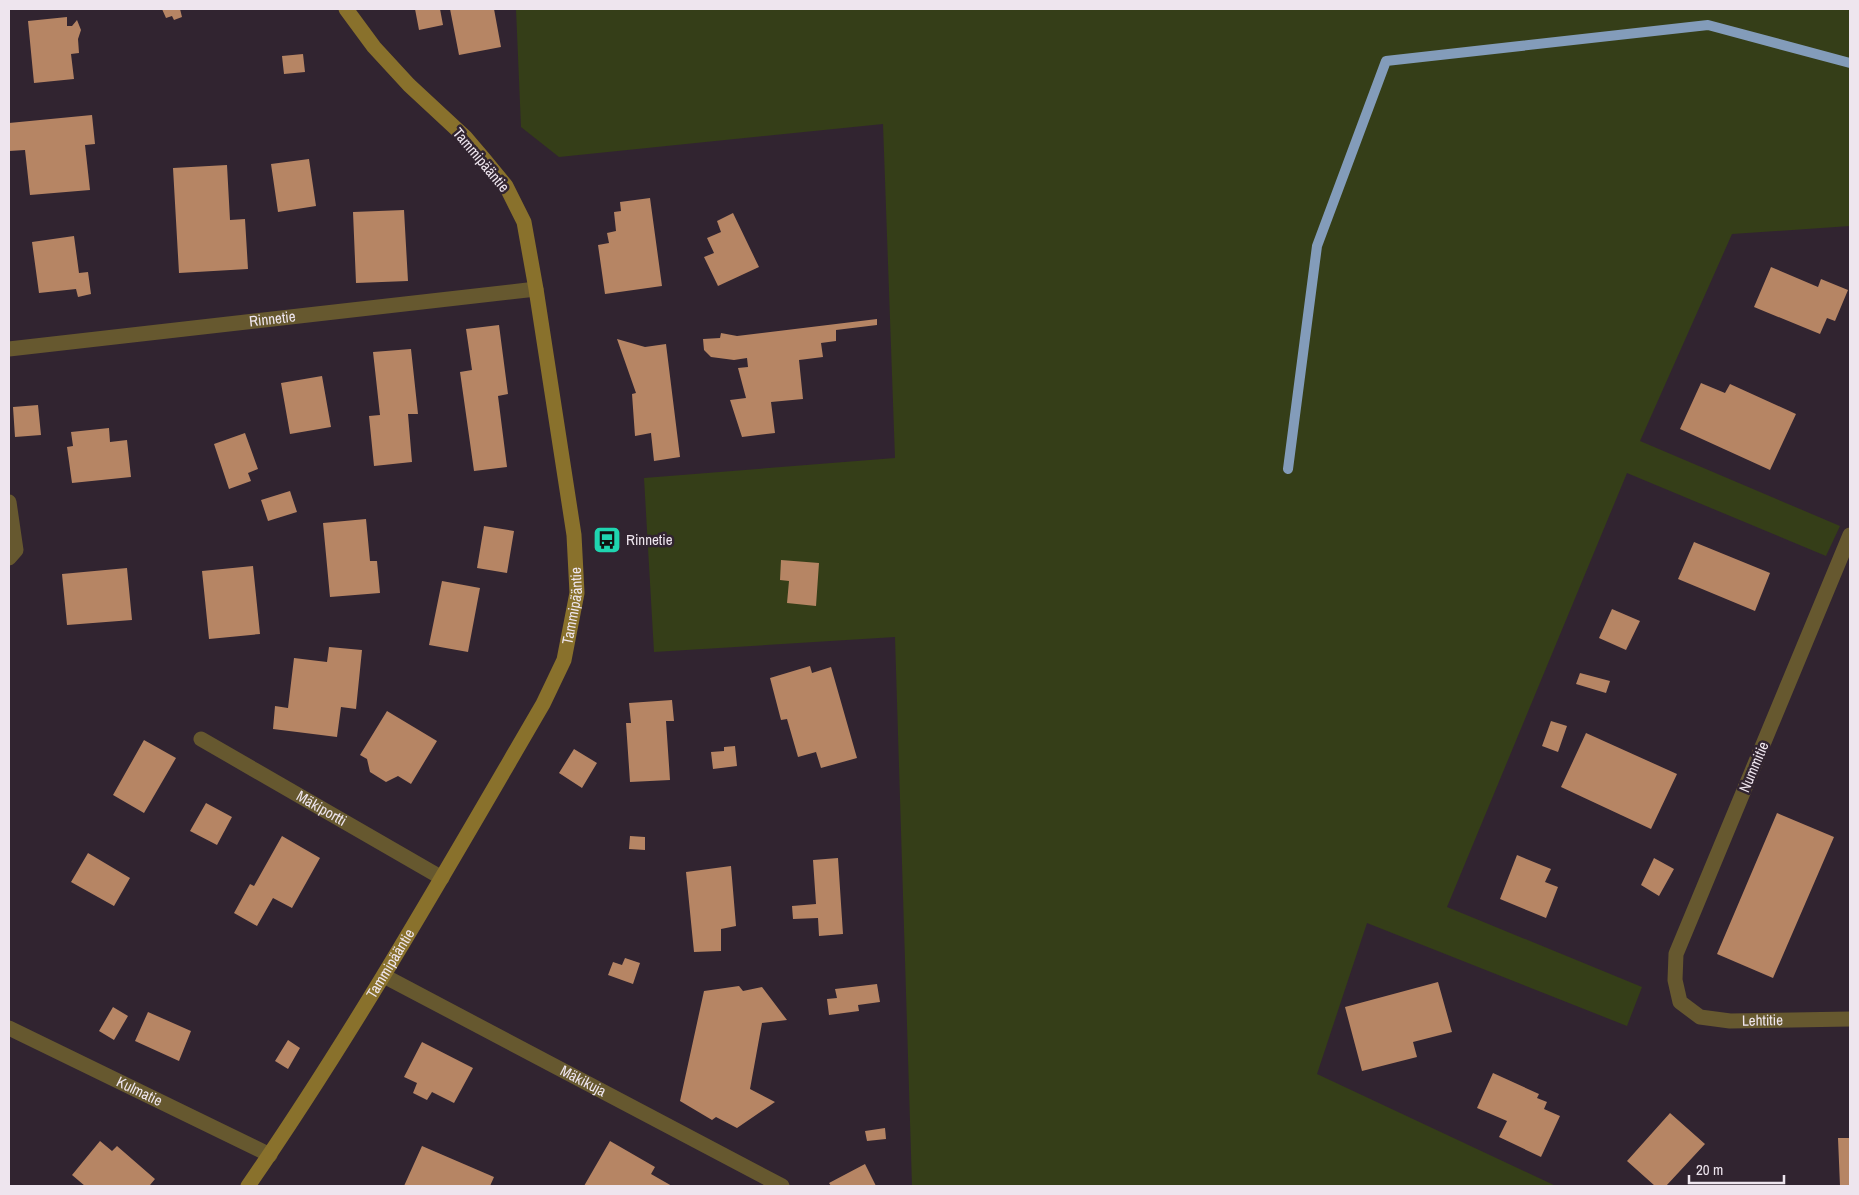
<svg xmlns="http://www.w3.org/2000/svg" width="1859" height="1195" font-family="'Archivo Narrow',sans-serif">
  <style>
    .green { fill: #353e18 }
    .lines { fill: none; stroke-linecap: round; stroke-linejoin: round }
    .stream { stroke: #839cba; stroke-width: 10 }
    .building { fill: #b68564 }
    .street { stroke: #66582f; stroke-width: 15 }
    .secondary { stroke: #89712c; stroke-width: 15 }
    .labels { text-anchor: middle; stroke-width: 5; stroke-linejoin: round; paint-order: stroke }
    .street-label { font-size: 15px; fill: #eee5ee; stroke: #312430 }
    .poi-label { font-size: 15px; fill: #eee5ee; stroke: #312430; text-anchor: start }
  </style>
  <rect width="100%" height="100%" fill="#312430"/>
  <path class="green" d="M 516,9 L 1850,9 L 1850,226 L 1732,234 L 1640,441 L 1840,526 L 1826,556 L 1627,473 L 1447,907 L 1642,987 L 1627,1026 L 1367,923 L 1317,1074 L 1556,1186 L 912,1186 L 895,637 L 654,652 L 644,478 L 895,458 L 883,124 L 559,157 L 521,127 Z"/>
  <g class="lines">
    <path class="stream" d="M 1288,469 L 1317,246 L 1386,61 L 1708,25 L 1850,63"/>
  </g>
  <path class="building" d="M 162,9 L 180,9 L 182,17 L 174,20 L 172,16 L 166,18 Z
    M 415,9 L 440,9 L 443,25 L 419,30 Z
    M 450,9 L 494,9 L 501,47 L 459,55 Z
    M 67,17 L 67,26 L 72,26 L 77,20 L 81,30 L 78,39 L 79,53 L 71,54 L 74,79 L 34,83 L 28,21 Z
    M 303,54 L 305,72 L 284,74 L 282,56 Z
    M 92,115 L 95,144 L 85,145 L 90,190 L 30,195 L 25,150 L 9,151 L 9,123 Z
    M 309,159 L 316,206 L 278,212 L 271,164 Z
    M 227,165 L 230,220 L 245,219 L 248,269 L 179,273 L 173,168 Z
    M 650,198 L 662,286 L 605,294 L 598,245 L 609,243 L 607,233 L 616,231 L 614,212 L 621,211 L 620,202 Z
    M 404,210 L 408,281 L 356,283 L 353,212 Z
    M 733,213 L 759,267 L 718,286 L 704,257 L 714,253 L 707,238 L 721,232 L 717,221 Z
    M 74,236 L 79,273 L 88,272 L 91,294 L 78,297 L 76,289 L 39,293 L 32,242 Z
    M 1771,267 L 1818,287 L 1821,279 L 1848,290 L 1835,321 L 1827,318 L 1820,334 L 1754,307 Z
    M 877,319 L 877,325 L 836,330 L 836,341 L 821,343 L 823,357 L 799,360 L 803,399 L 771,402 L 775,433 L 742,437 L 730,400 L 746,398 L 738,368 L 748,367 L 747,358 L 734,360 L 711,357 L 704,350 L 703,339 L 720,338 L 721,333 L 737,336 Z
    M 499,325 L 508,394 L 498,396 L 507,467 L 474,471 L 460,372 L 472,370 L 466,329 Z
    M 617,339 L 645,347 L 666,344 L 680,457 L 654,461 L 651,433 L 635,436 L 632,394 L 636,393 Z
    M 411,349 L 418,414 L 408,414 L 412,462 L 374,466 L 369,416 L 380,415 L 373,352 Z
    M 322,376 L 331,427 L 290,434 L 281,383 Z
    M 1701,383 L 1725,393 L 1730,384 L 1796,414 L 1770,470 L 1680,429 Z
    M 38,405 L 41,435 L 15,437 L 13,407 Z
    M 109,428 L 110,442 L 127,440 L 131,477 L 72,483 L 67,447 L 73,446 L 71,432 Z
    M 245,433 L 258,469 L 248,473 L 251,481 L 229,489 L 214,444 Z
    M 290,491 L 297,512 L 268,521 L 261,500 Z
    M 366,519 L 370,561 L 377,561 L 380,593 L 330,597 L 323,523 Z
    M 484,526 L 514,531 L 507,573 L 477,568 Z
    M 1694,542 L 1770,573 L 1755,611 L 1678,579 Z
    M 781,560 L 819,563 L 816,606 L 787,603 L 789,581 L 780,580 Z
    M 253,566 L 260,634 L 209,639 L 202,571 Z
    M 127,568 L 132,620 L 67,625 L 62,574 Z
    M 442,581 L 480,588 L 468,652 L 429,645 Z
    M 1612,609 L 1640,621 L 1626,650 L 1599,638 Z
    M 329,647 L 362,650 L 356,709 L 341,707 L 337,737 L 273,729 L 275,706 L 288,708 L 294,658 L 327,662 Z
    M 810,666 L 812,673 L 831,667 L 857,758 L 821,768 L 816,752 L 798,757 L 787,719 L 781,720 L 770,678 Z
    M 1580,673 L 1610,681 L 1606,693 L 1576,684 Z
    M 672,700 L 674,721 L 666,721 L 670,780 L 630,782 L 626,723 L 631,723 L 629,703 Z
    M 387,711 L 437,741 L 411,784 L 398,776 L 386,782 L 370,772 L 367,759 L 360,755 Z
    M 1551,721 L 1567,726 L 1558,752 L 1542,746 Z
    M 1586,733 L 1677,774 L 1651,829 L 1561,787 Z
    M 144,740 L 176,758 L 144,813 L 113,795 Z
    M 735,746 L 737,766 L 713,769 L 711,752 L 724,751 L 724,747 Z
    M 574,749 L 597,763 L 582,788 L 559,773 Z
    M 206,803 L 232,817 L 217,845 L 190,831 Z
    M 1777,813 L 1834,837 L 1773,978 L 1717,954 Z
    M 282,836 L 320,858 L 292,908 L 273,898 L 257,926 L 234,913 L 250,884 L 254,886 Z
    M 630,836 L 645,837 L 645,850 L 629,849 Z
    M 88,853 L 130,878 L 114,906 L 71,882 Z
    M 1517,855 L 1551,869 L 1545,882 L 1558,887 L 1546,918 L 1500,899 Z
    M 838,858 L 843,934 L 819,936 L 818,918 L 793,919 L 792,906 L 816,904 L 813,860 Z
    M 1654,858 L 1674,869 L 1659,896 L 1641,885 Z
    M 731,866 L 736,926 L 721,929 L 721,951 L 694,952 L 686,872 Z
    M 625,958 L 640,963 L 633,984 L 608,975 L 613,962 L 622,965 Z
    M 1438,982 L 1452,1032 L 1413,1042 L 1417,1057 L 1362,1071 L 1345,1007 Z
    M 877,984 L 880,1002 L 858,1005 L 859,1011 L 829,1015 L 827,999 L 837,998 L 835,989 Z
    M 739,986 L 743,991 L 762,987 L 787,1020 L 762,1023 L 750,1089 L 775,1102 L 737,1128 L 716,1117 L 712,1120 L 680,1101 L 704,991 Z
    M 113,1007 L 128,1016 L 114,1040 L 99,1031 Z
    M 148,1012 L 191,1031 L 179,1061 L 135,1041 Z
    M 288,1040 L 300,1048 L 288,1069 L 275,1061 Z
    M 422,1042 L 473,1068 L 454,1103 L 432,1092 L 427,1100 L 413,1093 L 417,1083 L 404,1077 Z
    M 1493,1073 L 1539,1094 L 1537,1098 L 1547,1102 L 1544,1109 L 1560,1116 L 1541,1157 L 1499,1137 L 1507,1121 L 1477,1108 Z
    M 1670,1113 L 1705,1144 L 1666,1186 L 1655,1186 L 1627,1161 Z
    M 885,1128 L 886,1139 L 867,1141 L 865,1131 Z
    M 1838,1138 L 1850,1138 L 1850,1186 L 1840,1186 Z
    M 100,1141 L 112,1151 L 117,1146 L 155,1179 L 150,1185 L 152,1186 L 85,1186 L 72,1175 Z
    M 610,1141 L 655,1167 L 651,1174 L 672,1186 L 584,1186 Z
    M 422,1146 L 494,1177 L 490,1186 L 404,1186 Z
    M 865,1164 L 876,1186 L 831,1186 L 829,1183 Z"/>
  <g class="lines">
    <g class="street">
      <path id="s1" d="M 9,349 L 536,289"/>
      <path d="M 9,502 L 16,550 L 9,558"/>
      <path id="s2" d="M 1850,535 L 1676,954 L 1675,980 L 1680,1002 L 1700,1017 L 1730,1021 L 1850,1019"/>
      <path id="s3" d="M 201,739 L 442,878"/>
      <path id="s4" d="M 384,976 L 782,1186"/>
      <path id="s5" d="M 9,1028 L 270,1155"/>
    </g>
    <path class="secondary" id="s6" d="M 248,1186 C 355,1031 448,867 543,704 L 564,660 L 577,593 L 574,535 L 536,289 L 524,222 L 506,186 L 483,158 L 465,137 L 409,85 L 374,47 L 346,9"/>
  </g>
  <defs>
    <symbol id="bus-square" viewBox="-11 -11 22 22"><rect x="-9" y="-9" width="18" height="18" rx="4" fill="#1fd5b0" stroke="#312430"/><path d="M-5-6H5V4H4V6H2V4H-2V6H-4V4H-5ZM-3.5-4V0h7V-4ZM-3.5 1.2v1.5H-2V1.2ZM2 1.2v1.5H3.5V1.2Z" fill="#111"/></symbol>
  </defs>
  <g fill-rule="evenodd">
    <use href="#bus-square" x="591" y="524" width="32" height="32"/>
  </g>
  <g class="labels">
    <g class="street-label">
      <text transform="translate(481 160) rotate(50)" y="5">Tammipääntie</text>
      <text dy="5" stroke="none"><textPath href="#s1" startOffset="265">Rinnetie</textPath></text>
      <text dy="5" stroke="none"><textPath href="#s6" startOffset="669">Tammipääntie</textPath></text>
      <text transform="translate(1754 767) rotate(-67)" y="5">Nummitie</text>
      <text dy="5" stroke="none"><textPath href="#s3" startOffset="139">Mäkiportti</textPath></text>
      <text dy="5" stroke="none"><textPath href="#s6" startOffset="264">Tammipääntie</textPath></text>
      <text dy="5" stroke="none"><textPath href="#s2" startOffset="590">Lehtitie</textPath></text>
      <text dy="5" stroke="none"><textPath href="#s4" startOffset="225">Mäkikuja</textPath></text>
      <text dy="5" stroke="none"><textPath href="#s5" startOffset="145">Kulmatie</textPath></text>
    </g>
    <g class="poi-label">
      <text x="626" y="545">Rinnetie</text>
    </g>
  </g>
  <rect width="1859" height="1195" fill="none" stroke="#eee5ee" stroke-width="20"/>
  <path d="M1689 1175v8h95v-8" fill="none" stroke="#eee5ee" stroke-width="2.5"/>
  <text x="1696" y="1175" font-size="15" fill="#eee5ee" stroke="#312430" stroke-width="4" paint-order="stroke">20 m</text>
</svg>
